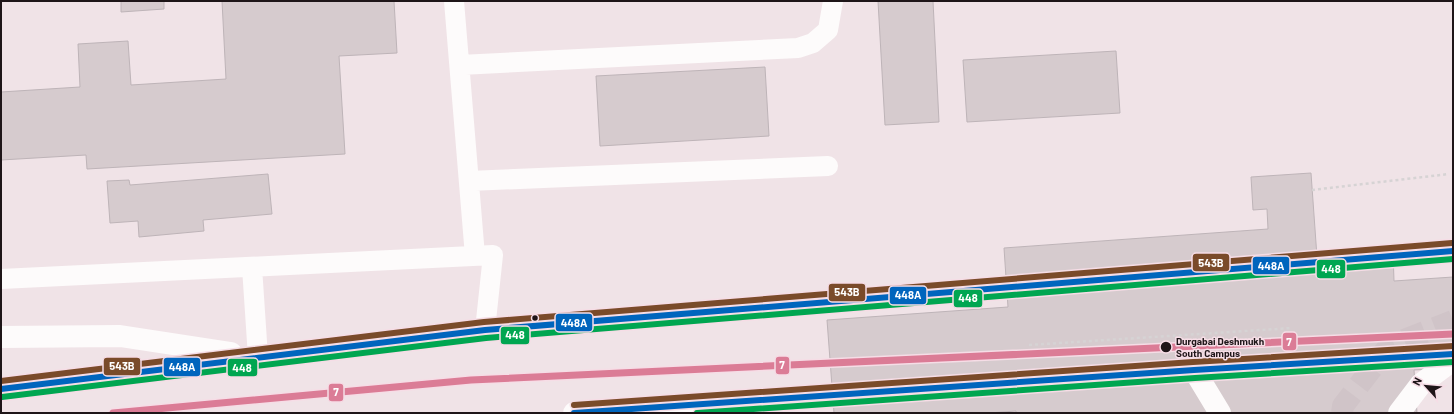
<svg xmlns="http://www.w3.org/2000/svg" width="1454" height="414" font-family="Barlow,sans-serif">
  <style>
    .building { fill: #d6cbce; stroke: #beb4b8 }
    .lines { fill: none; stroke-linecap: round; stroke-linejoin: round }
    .primary-tunnel { stroke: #d0c4c8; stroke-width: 22; stroke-dasharray: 22 11; stroke-linecap: butt }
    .path { stroke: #d6d3d4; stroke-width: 2.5; stroke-dasharray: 3 3; stroke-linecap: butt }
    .lane { stroke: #fdfbfb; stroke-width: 20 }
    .secondary { stroke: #fdfbfb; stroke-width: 22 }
    .primary { stroke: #fdfbfb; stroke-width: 22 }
    .bus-1-casing { stroke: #f6dde6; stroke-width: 9 }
    .bus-2-casing { stroke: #f6dde6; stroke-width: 9 }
    .bus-3-casing { stroke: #f6dde6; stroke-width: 9 }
    .bus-1 { stroke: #0065bd; stroke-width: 6 }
    .bus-2 { stroke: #00a651; stroke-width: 6 }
    .bus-3 { stroke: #7a4b2a; stroke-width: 6 }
    .metro-1-casing { stroke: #f6dde6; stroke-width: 10 }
    .metro-1 { stroke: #db7c96; stroke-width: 7 }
    .bus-dot { fill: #1e1518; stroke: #f6dde6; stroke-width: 1.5 }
    .labels { text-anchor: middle; stroke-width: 3; stroke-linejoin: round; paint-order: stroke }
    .stop-label { font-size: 10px; font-weight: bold; fill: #1e1518; stroke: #f6dde6; text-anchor: start }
    .line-badge { stroke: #f6dde6; stroke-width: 1.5 }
    .badge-label { font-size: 11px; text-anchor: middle; font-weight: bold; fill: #fff }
  </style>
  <rect width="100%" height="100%" fill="#f0e3e7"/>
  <path class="building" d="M 121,1 L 164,1 L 164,9 L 121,12 Z
    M 222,1 L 394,1 L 397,53 L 339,56 L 345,154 L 87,169 L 86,155 L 1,160 L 1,92 L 80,87 L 78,44 L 128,41 L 131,85 L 226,79 Z
    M 878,1 L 933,1 L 939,122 L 885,125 Z
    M 1116,51 L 1120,113 L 967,122 L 963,60 Z
    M 765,67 L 769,136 L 600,146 L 596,76 Z
    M 1311,173 L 1317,257 L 1393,252 L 1394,281 L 1453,277 L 1453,368 L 1414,370 L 1417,413 L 1016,413 L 1016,411 L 989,413 L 834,413 L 827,320 L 1008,307 L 1004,248 L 1268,229 L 1267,209 L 1253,210 L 1251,177 Z
    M 268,174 L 272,214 L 203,220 L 204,231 L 139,237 L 138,221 L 110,223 L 107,181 L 129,180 L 130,185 Z"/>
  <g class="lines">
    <path class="primary-tunnel" d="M 1342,413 L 1343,406 L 1389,346 L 1453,321"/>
    <path class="path" d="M 1312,190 L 1449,174
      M 1029,345 L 1292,328"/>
    <path class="lane" d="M 454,1 L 475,256
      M 460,65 L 798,48 L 813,43 L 828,30 L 833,1
      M 469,181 L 828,166
      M 252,267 L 258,357
      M 1,279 L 493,255 L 485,330"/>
    <path class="secondary" d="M 1194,370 L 1220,413
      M 1399,413 L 1421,384 L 1453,360"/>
    <path class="primary" d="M 1,337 L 120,336 L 231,353
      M 1,389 L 485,330 L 1453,251
      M 574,413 L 612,411 L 1194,370 L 1453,354"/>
    <defs>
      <path id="bus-1" d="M 1,389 L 485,330 L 1453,251
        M 574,413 L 1194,370 L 1453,354"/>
      <path id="bus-2" d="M 2,397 L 486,338 L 1453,259
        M 697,413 L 1195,378 L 1453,362"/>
      <path id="bus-3" d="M 1,381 L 484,322 L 1452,243
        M 574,405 L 1193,362 L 1453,346"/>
    </defs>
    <use href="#bus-1" class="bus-1-casing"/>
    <use href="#bus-2" class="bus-2-casing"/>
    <use href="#bus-3" class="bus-3-casing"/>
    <use href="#bus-1" class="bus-1"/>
    <use href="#bus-2" class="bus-2"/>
    <use href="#bus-3" class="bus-3"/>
    <defs>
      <path id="metro-1" d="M 113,413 L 471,380 L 1453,334"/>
    </defs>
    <use href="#metro-1" class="metro-1-casing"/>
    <use href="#metro-1" class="metro-1"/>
  </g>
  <g class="bus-dot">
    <circle cx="535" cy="318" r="3.5"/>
    <circle cx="1166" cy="347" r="6"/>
  </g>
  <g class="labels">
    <g class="stop-label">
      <text x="1176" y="345">Durgabai Deshmukh<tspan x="1176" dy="12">South Campus</tspan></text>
    </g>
  </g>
  <g class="line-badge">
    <rect x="1192" y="253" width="38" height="19" rx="4" fill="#7a4b2a"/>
    <rect x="1252" y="256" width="38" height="19" rx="4" fill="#0065bd"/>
    <rect x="1316" y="259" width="30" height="20" rx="4" fill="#00a651"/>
    <rect x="828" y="283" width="38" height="19" rx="4" fill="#7a4b2a"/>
    <rect x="889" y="286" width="38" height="19" rx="4" fill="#0065bd"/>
    <rect x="953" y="289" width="30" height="19" rx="4" fill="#00a651"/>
    <rect x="555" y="313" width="38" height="19" rx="4" fill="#0065bd"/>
    <rect x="500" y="326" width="30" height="19" rx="4" fill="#00a651"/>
    <rect x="1282" y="332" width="15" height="19" rx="4" fill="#db7c96"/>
    <rect x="775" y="356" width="15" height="19" rx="4" fill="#db7c96"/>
    <rect x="103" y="357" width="38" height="19" rx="4" fill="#7a4b2a"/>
    <rect x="163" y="357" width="38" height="20" rx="4" fill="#0065bd"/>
    <rect x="227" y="358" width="31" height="19" rx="4" fill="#00a651"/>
    <rect x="328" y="383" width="16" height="19" rx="4" fill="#db7c96"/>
  </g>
  <g class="badge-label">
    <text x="1211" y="267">543B</text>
    <text x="1271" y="270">448A</text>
    <text x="1331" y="273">448</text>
    <text x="847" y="296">543B</text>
    <text x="908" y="299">448A</text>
    <text x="968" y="302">448</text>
    <text x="574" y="327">448A</text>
    <text x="515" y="339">448</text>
    <text x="1289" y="346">7</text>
    <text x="782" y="369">7</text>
    <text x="122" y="370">543B</text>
    <text x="182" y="371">448A</text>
    <text x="242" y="372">448</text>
    <text x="336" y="396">7</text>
  </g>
  <rect width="1454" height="414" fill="none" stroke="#1e1518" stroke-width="4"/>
  <g transform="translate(1426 386) rotate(297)" stroke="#f6dde6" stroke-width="3" paint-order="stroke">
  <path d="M0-3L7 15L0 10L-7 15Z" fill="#1e1518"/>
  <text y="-6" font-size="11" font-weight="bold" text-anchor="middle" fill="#1e1518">N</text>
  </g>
</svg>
